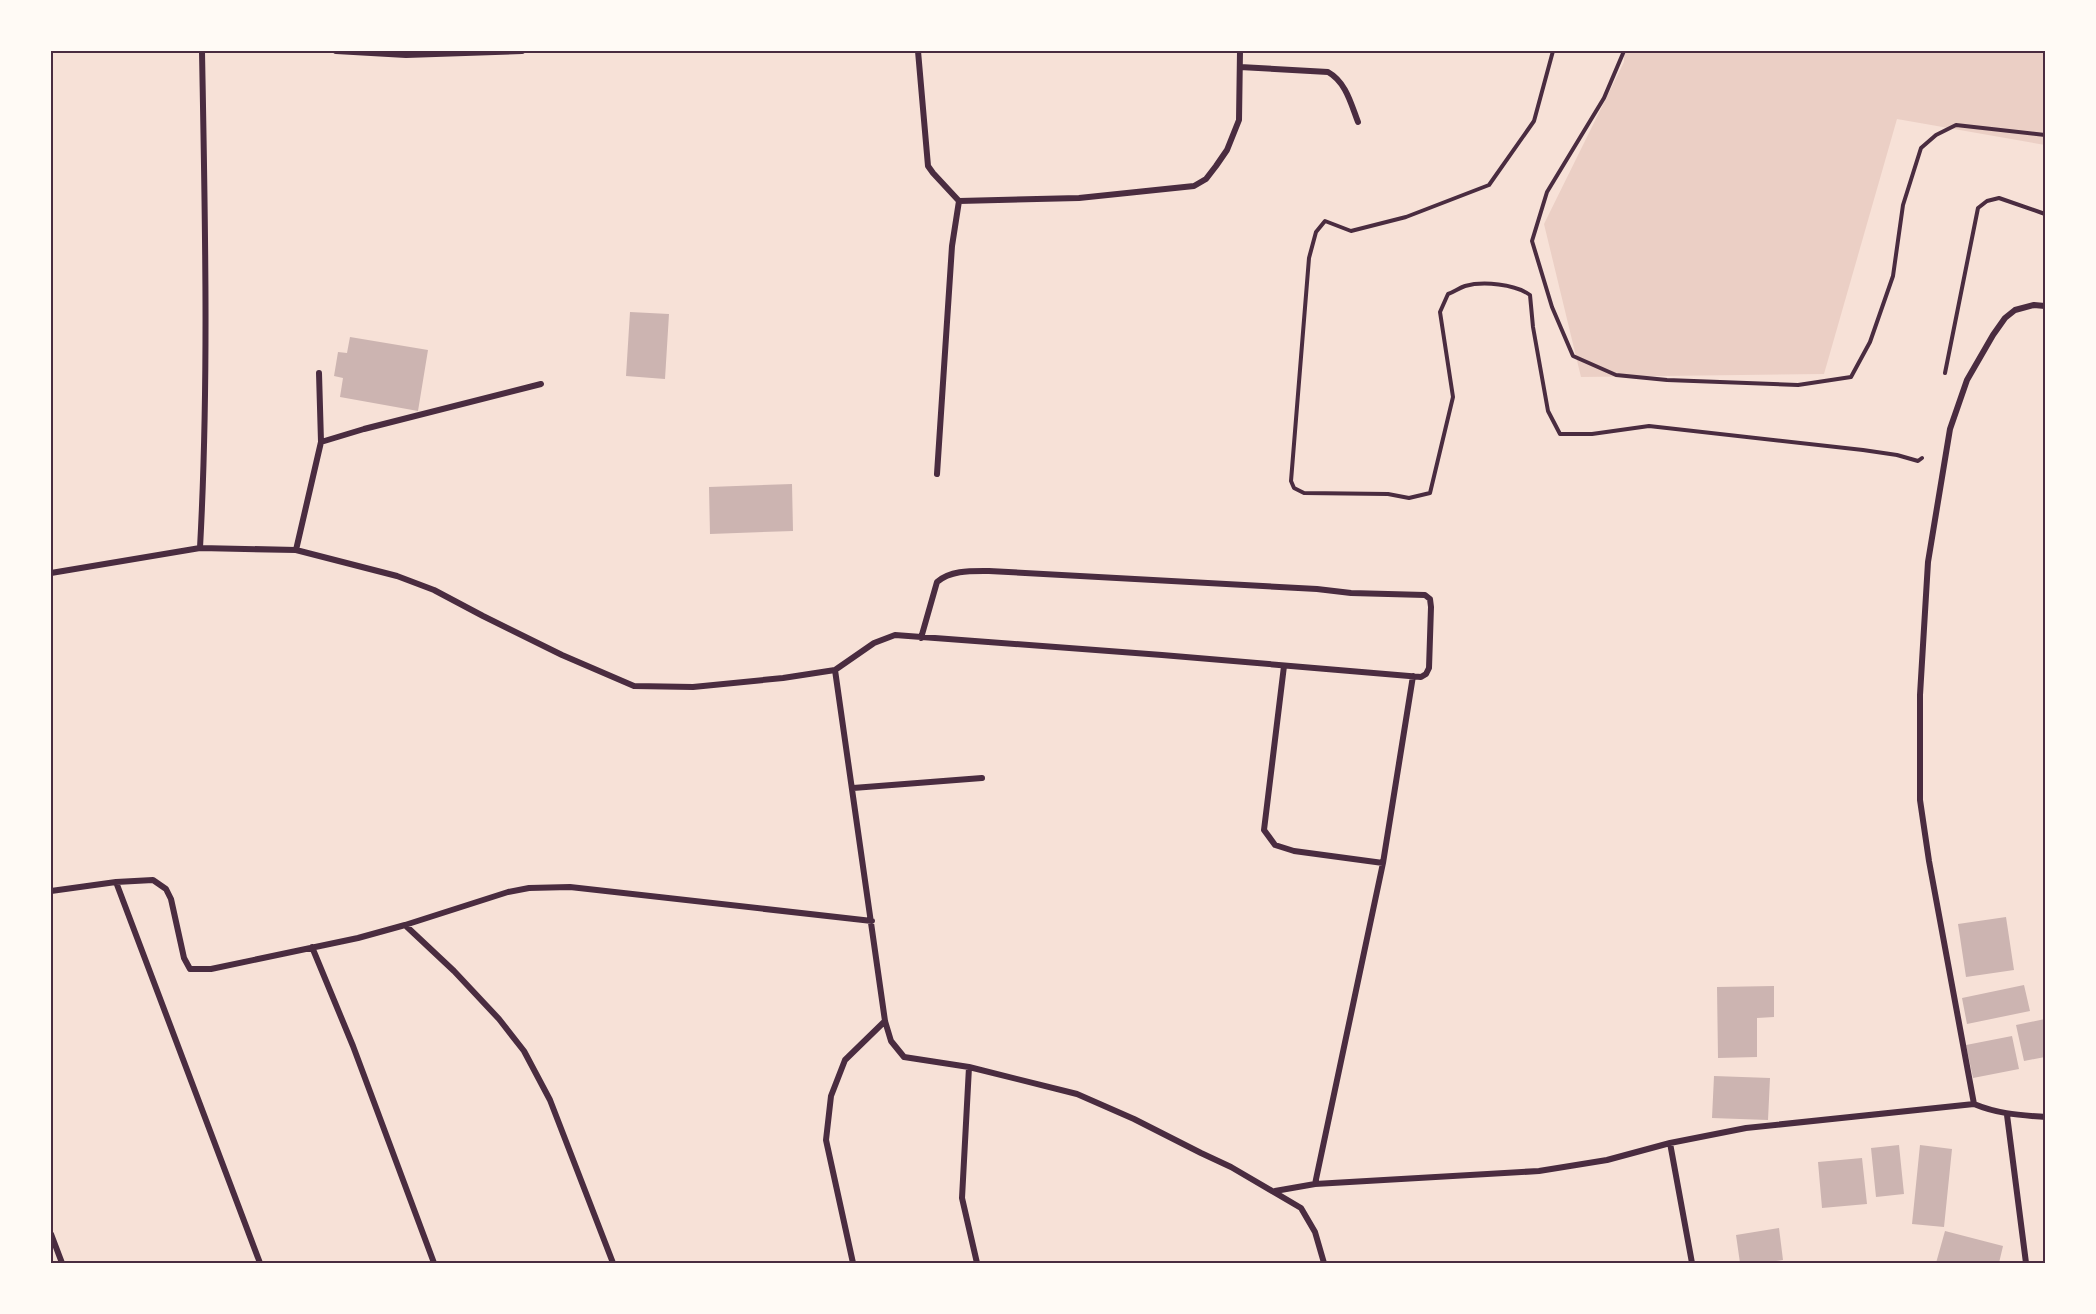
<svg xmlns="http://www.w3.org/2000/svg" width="2096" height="1314" font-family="'Varela Round',sans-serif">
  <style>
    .green { fill: #ebcfc5 }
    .building { fill: #ccb4b1 }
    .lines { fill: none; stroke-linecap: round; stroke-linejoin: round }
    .path { stroke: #4a2c40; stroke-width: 4 }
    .minor { stroke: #4a2c40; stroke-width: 6 }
    .neatline { fill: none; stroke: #4a2c40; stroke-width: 2 }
  </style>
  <rect width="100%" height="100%" fill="#f7e1d7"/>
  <path class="green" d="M 1624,51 L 2045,51 L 2045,145 L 1897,119 L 1824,374 L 1581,377 L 1544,224 L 1624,62 Z"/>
  <path class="building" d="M 630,312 L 669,314 L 665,379 L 626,376 Z
    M 350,337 L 428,350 L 418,411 L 340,397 L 343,378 L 334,376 L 338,352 L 347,353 Z
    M 792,484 L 793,531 L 710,534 L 709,487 Z
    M 2006,917 L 2014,970 L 1966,977 L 1958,924 Z
    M 2024,985 L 2030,1011 L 1967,1024 L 1962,998 Z
    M 1774,986 L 1774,1017 L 1757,1018 L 1757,1057 L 1718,1058 L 1717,987 Z
    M 2045,1019 L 2045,1057 L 2024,1061 L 2016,1025 Z
    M 2012,1036 L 2019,1069 L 1973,1078 L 1966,1045 Z
    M 1714,1076 L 1770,1078 L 1768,1120 L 1712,1118 Z
    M 1899,1145 L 1904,1194 L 1876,1197 L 1871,1148 Z
    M 1920,1145 L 1952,1149 L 1944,1227 L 1912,1224 Z
    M 1862,1158 L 1867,1204 L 1822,1208 L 1818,1162 Z
    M 1779,1228 L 1783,1260 L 1760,1263 L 1740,1263 L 1736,1235 Z
    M 1945,1231 L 2003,1246 L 1999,1263 L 1936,1263 Z"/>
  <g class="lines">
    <path class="path" d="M 1553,51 L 1534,121 L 1489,185 L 1406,217 L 1351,231 L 1325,221 L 1316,232 L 1309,258 L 1291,481 L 1294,488 L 1304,493 L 1388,494 L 1409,498 L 1430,493 L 1453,397 L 1440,312 L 1448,294 C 1454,292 1459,288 1465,286 C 1483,281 1515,284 1530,295 L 1533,327 L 1548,411 L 1560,434 L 1592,434 L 1649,426 L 1863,450 L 1897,455 L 1918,461 L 1922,458
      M 1624,51 L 1604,98 L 1547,192 L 1532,241 L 1552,307 L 1573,356 L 1616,375 L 1667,380 L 1798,385 L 1851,377 L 1870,342 L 1893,276 L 1903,205 L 1921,148 L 1936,135 L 1956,125 L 2045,135
      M 1945,373 L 1978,208 L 1987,201 L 1999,198 L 2045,214"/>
    <path class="minor" d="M 336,51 L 406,55 L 522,51
      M 918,51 L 928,166 L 933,173 L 959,201 L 952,246 L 937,474
      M 1240,67 L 1328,72 C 1346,82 1351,104 1358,122
      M 959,201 L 1079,198 L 1194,186 L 1206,179 L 1216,166 L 1227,150 L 1239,120 L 1240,51
      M 321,442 L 364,429 L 541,384
      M 200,548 C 209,382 205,217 202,51
      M 296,550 L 321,442 L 319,373
      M 51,573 L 200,548 L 296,550 L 397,576 L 434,590 L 483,616 L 562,655 L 634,686 L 693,687 L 783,678 L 835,670 L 885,1021 L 891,1041 L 904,1057 L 969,1067 L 1077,1094 L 1134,1119 L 1201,1153 L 1231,1167 L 1301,1208 L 1315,1232 L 1324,1263
      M 1284,666 L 1264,830 L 1275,845 L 1294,851 L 1383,863
      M 835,670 L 874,643 L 895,635 L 1162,655 L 1421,677 L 1426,674 L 1429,668 L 1431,607 L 1430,599 L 1425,595 L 1351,593 L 1317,589 L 989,571 C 971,571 951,570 937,582 L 921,638
      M 853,788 L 982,778
      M 116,882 L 260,1263
      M 51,891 L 116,882 L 153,880 L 166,889 L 171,899 L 184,958 L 190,969 L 211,969 L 358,938 L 405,925 L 454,971 L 499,1019 L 524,1051 L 550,1100 L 613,1263
      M 405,925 L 508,892 L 529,888 L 570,887 L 872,921
      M 312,947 L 353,1046 L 434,1263
      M 969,1067 L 962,1198 L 977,1263
      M 1974,1104 L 1929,861 L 1920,800 L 1920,695 L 1928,562 L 1950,429 L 1967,380 L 1993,335 L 2005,318 L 2015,310 L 2034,305 L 2045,306
      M 2007,1115 L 2026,1263
      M 1670,1143 L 1692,1263
      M 1315,1184 L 1383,863 L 1413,676
      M 1275,1191 L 1315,1184 L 1539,1171 L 1607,1160 L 1670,1143 L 1746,1128 L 1974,1104 C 1998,1114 2019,1115 2045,1117
      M 51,1234 L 62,1263
      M 853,1263 L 826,1140 L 831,1096 L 845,1060 L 885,1021"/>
  </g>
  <rect width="2096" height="1314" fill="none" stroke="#fffaf5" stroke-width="105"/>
  <rect x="52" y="52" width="1992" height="1210" class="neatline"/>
</svg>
